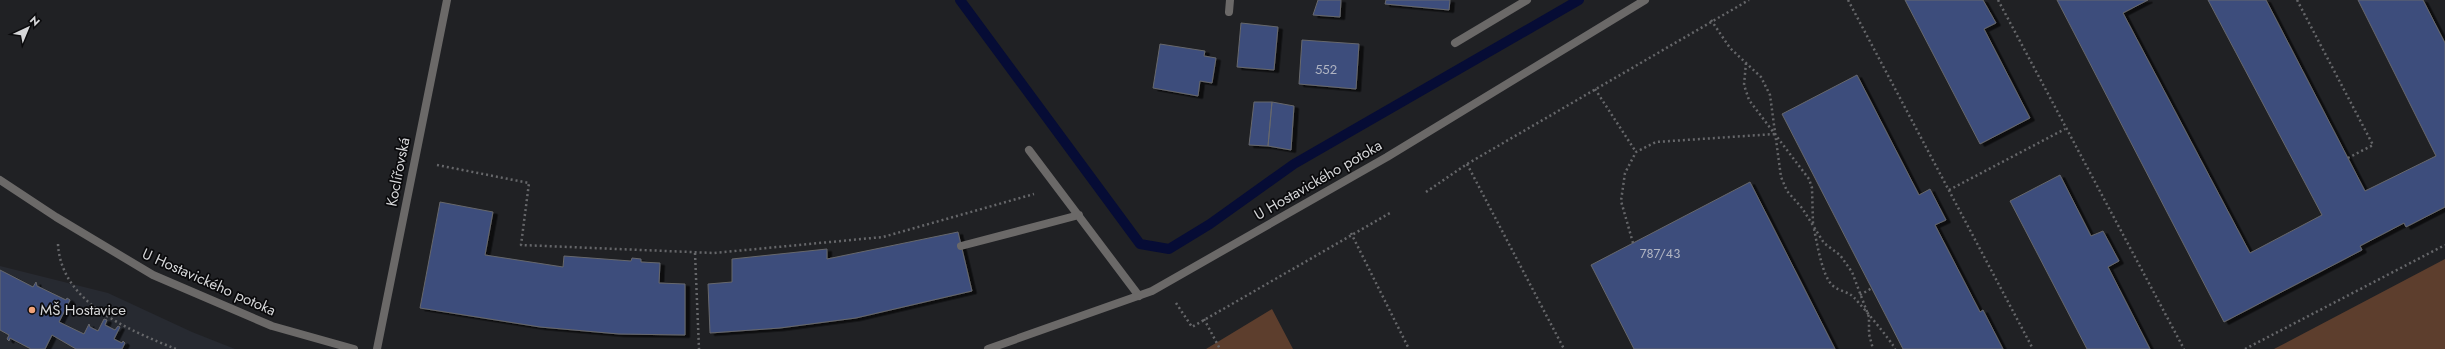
<svg xmlns="http://www.w3.org/2000/svg" width="2445" height="349" font-family="Jost,sans-serif">
  <style>
    .built { fill: #272a31 }
    .green { fill: #5d3e2d }
    .lines { fill: none; stroke-linecap: round; stroke-linejoin: round }
    .stream { stroke: #060c35; stroke-width: 10 }
    .building { fill: #3d4d7c; stroke: #67686c; filter: url(#shadow) }
    .path { stroke: #66676a; stroke-width: 2.5; stroke-dasharray: 2 3; stroke-linecap: butt }
    .lane { stroke: #6b6968; stroke-width: 8 }
    .street { stroke: #6b6968; stroke-width: 8 }
    .poi-dot { fill: #f0a279; stroke: #0a0a0c; stroke-width: 1.5 }
    .labels { text-anchor: middle; stroke-width: 3.5; stroke-linejoin: round; paint-order: stroke }
    .number-label { font-size: 13px; fill: #b0b4c2 }
    .street-label { font-size: 15px; fill: #d6d7d9; stroke: #0a0a0c }
    .poi-label { font-size: 15px; fill: #d6d7d9; stroke: #0a0a0c; text-anchor: start }
  </style>
  <defs>
    <filter id="shadow"><feDropShadow dx="4.5" dy="2.5" stdDeviation="0" flood-color="#0009"/></filter>
  </defs>
  <rect width="100%" height="100%" fill="#202124"/>
  <path class="built" d="M 0,266 L 108,293 L 192,332 L 235,349 L 0,349 Z"/>
  <path class="green" d="M 2445,259 L 2445,349 L 2274,349 Z
    M 1272,309 L 1293,349 L 1206,349 Z"/>
  <g class="lines">
    <path class="stream" d="M 960,0 L 1140,244 L 1169,249 L 1210,224 L 1294,164 L 1579,0"/>
  </g>
  <path class="building" d="M 1318,0 L 1341,0 L 1340,17 L 1313,15 Z
    M 1386,0 L 1450,0 L 1449,10 L 1385,4 Z
    M 1905,0 L 1983,0 L 1996,23 L 1984,29 L 2030,118 L 1980,144 Z
    M 2057,0 L 2148,0 L 2123,13 L 2250,253 L 2322,215 L 2208,0 L 2266,0 L 2365,191 L 2436,156 L 2358,0 L 2423,0 L 2445,43 L 2445,207 L 2406,227 L 2404,223 L 2360,246 L 2362,250 L 2224,322 Z
    M 1241,23 L 1278,27 L 1274,70 L 1237,67 Z
    M 1302,40 L 1359,44 L 1356,89 L 1299,84 Z
    M 1160,44 L 1205,51 L 1204,56 L 1216,58 L 1212,83 L 1200,81 L 1198,96 L 1153,88 Z
    M 1857,75 L 1919,195 L 1930,189 L 1946,220 L 1935,225 L 1980,312 L 1983,310 L 2003,349 L 1903,349 L 1782,114 Z
    M 1254,102 L 1272,102 L 1268,146 L 1249,145 Z
    M 1272,102 L 1294,106 L 1291,150 L 1268,146 Z
    M 2060,175 L 2091,236 L 2103,231 L 2119,261 L 2108,267 L 2150,349 L 2087,349 L 2010,201 Z
    M 1750,182 L 1835,349 L 1634,349 L 1591,265 Z
    M 440,202 L 493,212 L 485,255 L 563,267 L 564,256 L 631,261 L 632,258 L 641,259 L 641,262 L 660,263 L 659,283 L 685,284 L 685,335 L 619,334 L 540,327 L 420,308 Z
    M 958,232 L 972,291 L 856,318 L 780,328 L 710,333 L 708,284 L 732,282 L 732,259 L 827,249 L 827,259 Z
    M 0,270 L 33,287 L 36,282 L 37,286 L 66,300 L 67,298 L 70,300 L 59,322 L 84,334 L 89,324 L 90,327 L 98,331 L 104,319 L 107,320 L 105,325 L 115,330 L 118,326 L 120,327 L 114,339 L 122,343 L 123,341 L 125,343 L 122,349 L 76,349 L 52,335 L 45,349 L 31,349 L 10,338 L 9,341 L 7,339 L 9,335 L 0,330 Z"/>
  <g class="lines">
    <path class="path" d="M 1848,0 L 2033,349
      M 1998,0 L 2184,349
      M 2297,0 L 2373,145 L 2348,158
      M 1711,20 L 1730,48 L 1761,77 L 1770,95 L 1781,177 L 1787,191 L 1802,208 L 1824,243 L 1840,255 L 1852,272 L 1869,317 L 1869,334 L 1873,349
      M 1746,63 L 1744,85 L 1749,100 L 1809,179 L 1812,188 L 1813,224
      M 1595,89 L 1636,152
      M 1467,164 L 1564,349
      M 437,165 L 529,183 L 521,245 L 714,253 L 883,237 L 1034,194
      M 1949,190 L 2065,129
      M 1426,192 L 1467,164 L 1749,0
      M 1814,229 C 1817,243 1822,275 1832,285 C 1837,290 1845,291 1851,295 C 1855,297 1894,344 1895,349
      M 1351,233 L 1409,349
      M 1633,243 L 1621,201 L 1625,173 L 1636,152 L 1656,142 L 1775,134
      M 58,244 C 61,303 129,330 176,349
      M 695,253 L 699,349
      M 1860,295 L 1872,288
      M 1176,303 L 1192,327 L 1390,213
      M 1204,319 L 1220,349
      M 2245,349 L 2445,245"/>
    <path class="lane" d="M 1229,12 L 1230,0
      M 1455,43 L 1527,0
      M 1029,150 L 1139,296
      M 961,246 L 1079,215"/>
    <path class="street" d="M 0,180 L 56,217 L 153,275 L 272,326 L 354,349
      M 377,349 L 447,0
      M 988,349 L 1152,291 L 1387,157 L 1645,0"/>
  </g>
  <circle class="poi-dot" cx="32" cy="310" r="4"/>
  <g class="labels">
    <g class="number-label">
      <text x="1326" y="74">552</text>
      <text x="1660" y="258">787/43</text>
    </g>
    <g class="street-label">
      <text transform="translate(398 172) rotate(-79)" y="5">Koclířovská</text>
      <text transform="translate(1318 180) rotate(-30)" y="5">U Hostavického potoka</text>
      <text transform="translate(209 282) rotate(24)" y="5">U Hostavického potoka</text>
    </g>
    <g class="poi-label">
      <text x="40" y="315">MŠ Hostavice</text>
    </g>
  </g>
  <g transform="translate(28 28) rotate(44)" stroke="#0a0a0c" stroke-width="3" paint-order="stroke">
  <path d="M0-3L7 15L0 10L-7 15Z" fill="#d6d7d9"/>
  <text y="-6" font-size="11" font-weight="bold" text-anchor="middle" fill="#d6d7d9">N</text>
  </g>
</svg>
